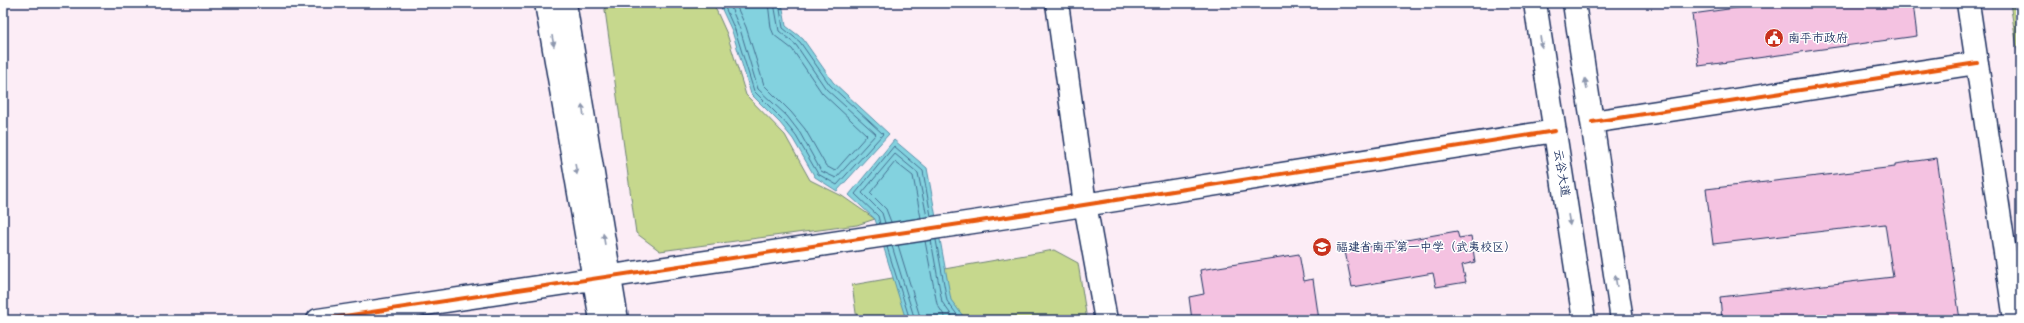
<svg xmlns="http://www.w3.org/2000/svg" width="2024" height="323" font-family="'Comic Neue','LXGW WenKai TC',sans-serif">
  <style>
    .green { fill: #c6d88d; stroke: #708476 }
    .water { fill: #83d2df; stroke: #5991ab }
    .lines { fill: none; stroke-linecap: round; stroke-linejoin: round }
    .shore { stroke: #457092; stroke-width: 1 }
    .building { fill: #f4c2e1; stroke: #1b2f5e }
    .secondary-casing { stroke: #1b2f5e; stroke-width: 25 }
    .secondary { stroke: #fff; stroke-width: 22 }
    .cycleway-casing { stroke: #fff; stroke-width: 6 }
    .cycleway { stroke: #e8590c; stroke-width: 4 }
    .oneway { fill: #8d97ae }
    .labels { text-anchor: middle; stroke-width: 3; stroke-linejoin: round; paint-order: stroke }
    .poi-label { font-size: 12px; fill: #1b2f5e; stroke: #fff; text-anchor: start }
    .street-label { font-size: 12px; fill: #1b2f5e; stroke: #fff }
  </style>
  <rect width="100%" height="100%" fill="#fcedf6"/>
  <filter id="ink" filterUnits="userSpaceOnUse"><feTurbulence type="fractalNoise" baseFrequency=".025" numOctaves="2"/><feDisplacementMap in="SourceGraphic" scale="8" xChannelSelector="R" yChannelSelector="G"/><feConvolveMatrix kernelMatrix="1 2 1 2 8 2 1 2 1" color-interpolation-filters="sRGB"/></filter>
  <g filter="url(#ink)">
    <path class="green" d="M 604,3 L 713,3 L 727,34 L 746,95 L 785,135 L 810,180 L 842,196 L 875,219 L 857,225 L 660,251 L 636,233 Z
      M 2010,3 L 2021,3 L 2021,73 Z
      M 1054,250 L 1078,263 L 1087,320 L 857,320 L 852,285 Z"/>
    <path class="water" d="M 719,3 L 782,3 L 786,26 L 803,39 L 833,82 L 889,134 L 837,191 L 815,177 L 793,139 L 780,123 L 751,94 L 732,31 Z
      M 894,140 L 927,168 L 951,300 L 966,320 L 906,320 L 875,219 L 849,195 Z"/>
    <g class="lines">
      <path class="shore" d="M 723,3 L 735,30 L 754,91 L 783,120 L 796,136 L 818,174 L 837,185 L 883,134 L 830,85 L 800,42 L 783,28 L 779,3
        M 729,3 L 740,29 L 758,89 L 787,116 L 800,133 L 821,171 L 836,178 L 876,134 L 826,89 L 796,45 L 779,31 L 774,3
        M 735,3 L 746,27 L 764,85 L 791,112 L 805,129 L 826,166 L 835,171 L 867,135 L 822,93 L 792,49 L 774,35 L 771,28 L 768,3
        M 891,222 L 886,209 L 870,193 L 895,162 L 913,176 L 921,218
        M 885,223 L 882,213 L 862,193 L 895,154 L 918,173 L 927,217
        M 880,224 L 878,216 L 855,194 L 894,146 L 923,171 L 931,216
        M 931,240 L 942,302 L 955,320
        M 936,240 L 947,301 L 961,320
        M 925,241 L 937,304 L 947,320
        M 898,245 L 921,320
        M 892,246 L 915,320
        M 887,247 L 910,320"/>
    </g>
    <path class="building" d="M 1772,3 L 1913,3 L 1917,36 L 1699,66 L 1692,14 Z
      M 1937,158 L 1960,320 L 1722,320 L 1720,297 L 1893,277 L 1885,224 L 1713,244 L 1706,189 L 1895,167 L 1895,164 Z
      M 1457,231 L 1459,238 L 1471,236 L 1475,262 L 1462,265 L 1466,282 L 1436,287 L 1433,273 L 1352,287 L 1345,251 Z
      M 1299,254 L 1304,281 L 1313,279 L 1319,320 L 1192,320 L 1189,297 L 1204,294 L 1200,270 Z"/>
    <g class="lines">
      <defs>
        <path id="secondary" d="M 546,3 L 601,320
          M 565,3 L 617,320
          M 1057,3 L 1085,204 L 1106,320
          M 1535,3 L 1584,320
          M 1574,3 L 1622,320
          M 1968,3 L 2015,320
          M 1592,122 L 1977,63
          M 318,320 L 1020,215 L 1555,131"/>
      </defs>
      <use href="#secondary" class="secondary-casing"/>
      <use href="#secondary" class="secondary"/>
      <defs>
        <path id="cycleway" d="M 1592,122 L 1977,63
          M 318,320 L 1020,215 L 1555,131"/>
      </defs>
      <use href="#cycleway" class="cycleway-casing"/>
      <use href="#cycleway" class="cycleway"/>
    </g>
    <defs><path id="oneway-solid" d="M-6-.8H1V-3.2L6.5 0L1 3.2V.8H-6Z"/></defs>
    <g class="oneway">
      <use href="#oneway-solid" transform="translate(553 41) rotate(80)"/>
      <use href="#oneway-solid" transform="translate(1541 42) rotate(81)"/>
      <use href="#oneway-solid" transform="translate(1586 84) rotate(-99)"/>
      <use href="#oneway-solid" transform="translate(583 110) rotate(-99)"/>
      <use href="#oneway-solid" transform="translate(576 169) rotate(80)"/>
      <use href="#oneway-solid" transform="translate(1569 220) rotate(81)"/>
      <use href="#oneway-solid" transform="translate(604 239) rotate(-99)"/>
      <use href="#oneway-solid" transform="translate(1616 281) rotate(-99)"/>
    </g>
  </g>
  <defs>
    <symbol id="civic-disc" viewBox="-11 -11 22 22"><circle r="9.5" fill="#c8321e" stroke="#fff"/><path d="M-.6-6.5H3V-4.5H.6V-3L4-1V1h2V6H-6V1h2V-1L-.6-3ZM-1.2 2.5V6h2.4V2.5Z" fill="#fff"/></symbol>
    <symbol id="school-disc" viewBox="-11 -11 22 22"><circle r="9.5" fill="#c8321e" stroke="#fff"/><path d="M0-5L7-2L0 1L-7-2ZM-4 1L0 2.5L4 1V4Q0 6-4 4Z" fill="#fff"/></symbol>
  </defs>
  <g fill-rule="evenodd">
    <use href="#civic-disc" x="1763" y="27" width="22" height="22"/>
    <use href="#school-disc" x="1311" y="236" width="22" height="22"/>
  </g>
  <g class="labels">
    <g class="poi-label">
      <text x="1788" y="42">南平市政府</text>
      <text x="1336" y="251">福建省南平第一中学（武夷校区）</text>
    </g>
    <g class="street-label">
      <text transform="translate(1562 173) rotate(81)" y="4">云谷大道</text>
    </g>
  </g>
  <rect width="2024" height="323" fill="none" stroke="#fff" stroke-width="16"/>
  <rect x="8" y="8" width="2008" height="307" fill="none" stroke="#1b2f5e" stroke-width="1.5" filter="url(#ink)"/>
</svg>
